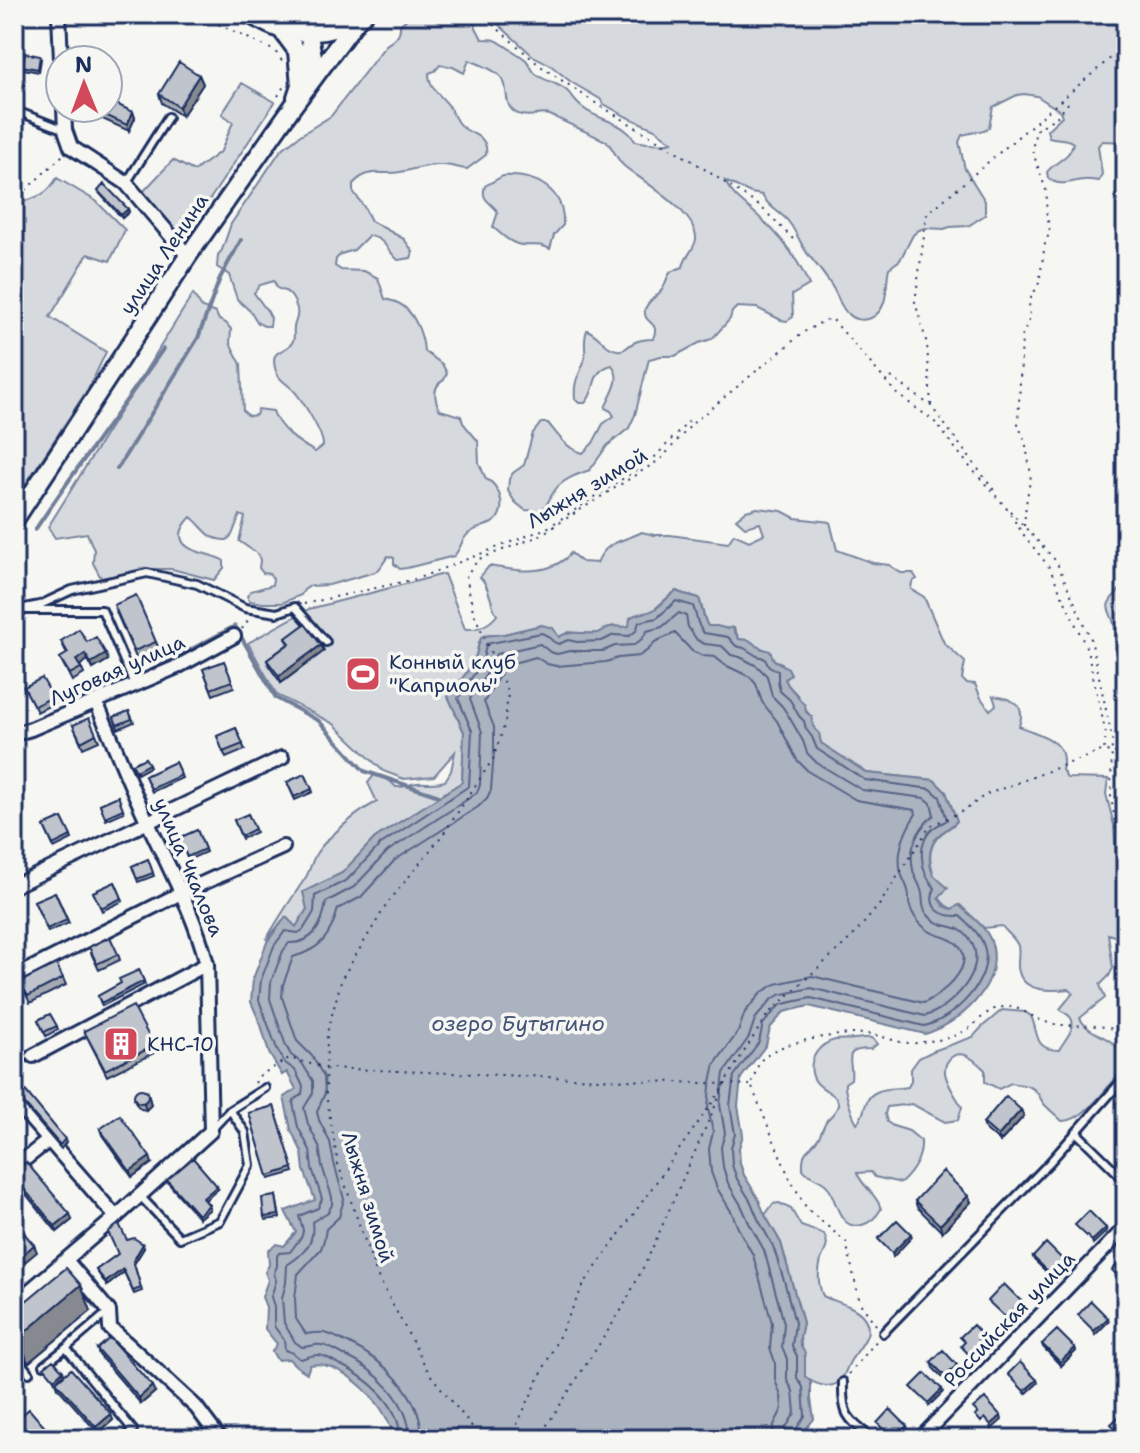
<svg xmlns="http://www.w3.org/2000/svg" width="1140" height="1453" font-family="'Shantell Sans',sans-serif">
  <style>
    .green { fill: #d6d9dd; stroke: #78849e; stroke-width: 2 }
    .water { fill: #abb2c0; stroke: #717e99; stroke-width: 2 }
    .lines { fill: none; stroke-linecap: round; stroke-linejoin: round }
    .shore { stroke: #556385; stroke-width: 2 }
    .stream { stroke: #717e99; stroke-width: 4 }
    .service-casing { stroke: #1b2f5e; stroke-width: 12 }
    .minor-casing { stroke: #1b2f5e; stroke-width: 18 }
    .tertiary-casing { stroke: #1b2f5e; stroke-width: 22 }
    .secondary-casing { stroke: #1b2f5e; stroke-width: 24 }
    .path { stroke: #1b2f5e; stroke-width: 2; stroke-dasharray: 2 6; stroke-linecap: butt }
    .service { stroke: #f6f6f2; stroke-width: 6 }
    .minor { stroke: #f6f6f2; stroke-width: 12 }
    .tertiary { stroke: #f6f6f2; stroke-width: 16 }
    .secondary { stroke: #f6f6f2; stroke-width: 18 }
    .wall { fill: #a5a9b0; stroke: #1b2f5e; stroke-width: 2 }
    .shaded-wall { fill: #868990; stroke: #1b2f5e; stroke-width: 2 }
    .building { fill: #c0c4cd; stroke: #1b2f5e; stroke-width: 2 }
    .labels { text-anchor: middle; stroke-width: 7; stroke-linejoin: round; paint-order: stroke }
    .street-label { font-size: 20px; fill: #1b2f5e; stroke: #f6f6f2 }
    .poi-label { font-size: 20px; fill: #1b2f5e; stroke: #f6f6f2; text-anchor: start }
    .water-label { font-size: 22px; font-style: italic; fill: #46567b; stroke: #f6f6f2 }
  </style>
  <rect width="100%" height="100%" fill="#f6f6f2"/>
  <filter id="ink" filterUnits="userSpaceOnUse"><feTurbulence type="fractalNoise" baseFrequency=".0125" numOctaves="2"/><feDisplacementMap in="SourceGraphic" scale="16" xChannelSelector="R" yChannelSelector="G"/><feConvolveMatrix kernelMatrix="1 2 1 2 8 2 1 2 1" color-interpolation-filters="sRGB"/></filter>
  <g filter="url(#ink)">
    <path class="green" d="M 412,14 L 469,14 L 482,39 C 487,39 491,39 495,40 C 497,40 524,58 526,60 C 531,65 532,72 537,75 C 546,81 557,83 566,90 C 572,95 575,103 583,108 C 601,122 622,120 635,141 C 644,143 664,145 672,142 L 655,129 L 627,117 L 604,104 L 600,99 L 571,82 L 549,64 L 533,56 L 487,14 L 1126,14 L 1126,142 L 1102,141 L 1098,146 L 1102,174 L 1099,181 C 1094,181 1089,179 1084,180 C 1070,181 1060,188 1048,178 L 1047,172 C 1056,160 1070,159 1073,143 C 1066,137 1058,140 1049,137 L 1047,130 L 1062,116 L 1060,111 L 1037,96 L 1024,94 L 1017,95 L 993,107 L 989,127 L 984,130 L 962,135 L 959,142 L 965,169 L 985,201 L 985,215 L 968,226 L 950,227 L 944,229 L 925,228 L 919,230 L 913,235 L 900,260 L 889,268 C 885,284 890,309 871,318 C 863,321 853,320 848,314 C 840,307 838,296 833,288 C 825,275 816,264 807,253 C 800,243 796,231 788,221 C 779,211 768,207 762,195 L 751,193 L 725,181 C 732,197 748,206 760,218 C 782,237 798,259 809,285 L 792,295 L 793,317 L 787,321 L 781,320 L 757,308 L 737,307 L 732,312 L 730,319 L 712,339 L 699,343 L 675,356 L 661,356 L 649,359 L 635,415 L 629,428 L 607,446 L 590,470 C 578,474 563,479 555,490 C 551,495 549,502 544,508 L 538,511 L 525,510 L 515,502 L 508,491 L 509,479 L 513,473 L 524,465 L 533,433 L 541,423 L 548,423 C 558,435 566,449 583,453 L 593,443 L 603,424 L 614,416 L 611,411 L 605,408 C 611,393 623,380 612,365 C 589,371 598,390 585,403 L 579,403 L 575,399 C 573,377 581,375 585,358 C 586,348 583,340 587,330 C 599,334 607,352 621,350 C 627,350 627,346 633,343 C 639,340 646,339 653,339 C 661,320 643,325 645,310 C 646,302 657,296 662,290 C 666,284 666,277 671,272 C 674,270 680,268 683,267 C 685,256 695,249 696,239 C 697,212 642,181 624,166 C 615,158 614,148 606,141 L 550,115 C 539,112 530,119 518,114 C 500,106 512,86 499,75 C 491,68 479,64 469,60 L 464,73 L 453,67 L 440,65 L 435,71 L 429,73 C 429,89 441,95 449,106 C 452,112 455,119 459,124 C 469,136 489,133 486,155 L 467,169 C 459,169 452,165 443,165 C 427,164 415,169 400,172 C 382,176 370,166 353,184 L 353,191 L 364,207 L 371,221 L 404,239 L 413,252 L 411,258 L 398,260 C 388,251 383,236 368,236 L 354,250 L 341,254 L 336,259 L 335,266 L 341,270 L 364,271 L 378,278 L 385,299 C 389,300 394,301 398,303 C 414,310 423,335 424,351 L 442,364 L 447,373 L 444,380 C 432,386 434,399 440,410 L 461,416 L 463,423 L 478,441 L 479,463 L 486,479 C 502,486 508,514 492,523 C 484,527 475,528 468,534 C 461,540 461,549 454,556 L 407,568 L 400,569 L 394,564 L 394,558 L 388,556 L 380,568 L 375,572 L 329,585 L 310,586 L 304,590 L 301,595 L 282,603 L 263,603 L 250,601 L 247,596 L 251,591 L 272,585 L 273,579 L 269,574 L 263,573 L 259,568 L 260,561 L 259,555 L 239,541 L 245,517 L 240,515 L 232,535 L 227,540 C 208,541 204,527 191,517 C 186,522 182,527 181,534 C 180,554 212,552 224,561 L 224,568 L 214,580 L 172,569 L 152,569 L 101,578 L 93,563 L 94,550 L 87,533 L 55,538 L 48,527 L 193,294 L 202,308 L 216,313 L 219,320 L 226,323 L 231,329 L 230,343 L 241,364 L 243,411 L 249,416 L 256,415 L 258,409 L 273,411 C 279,430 298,442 315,452 L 323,446 C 324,435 300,395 290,387 C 283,381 277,378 275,368 C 271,350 280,354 290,345 C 296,340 293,334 294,328 C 294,323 297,320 297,316 C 299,309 293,297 288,293 C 285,290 280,290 277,288 L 274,281 L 260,285 L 254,293 L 268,312 L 271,318 L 270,326 L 264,326 L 258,323 L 251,312 L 237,299 L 229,275 L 217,267 L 218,255 L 222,250 L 231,224 L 281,150 L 299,136 L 331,116 L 386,45 C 394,40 401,35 400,25 Z
      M 242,83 L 275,102 L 188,232 L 177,235 L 140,195 L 173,160 L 194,171 L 221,151 L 233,122 L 222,114 Z
      M 503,176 C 535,174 565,189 563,225 L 554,235 L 550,249 C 539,243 534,246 522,245 C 511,244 501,234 493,227 L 498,212 C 491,202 480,200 485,186 Z
      M 57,178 L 96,201 L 125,230 L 110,261 L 88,254 L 50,317 L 106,352 L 91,384 L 14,502 L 14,207 C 34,194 42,202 57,178 Z
      M 757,508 L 782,511 L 795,518 L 830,522 L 837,550 L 873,563 L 889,565 L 901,573 L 913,573 L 917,579 L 912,582 L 911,589 L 924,597 L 944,643 L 965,662 L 962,679 L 966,683 L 975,684 L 981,698 L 990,710 L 996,705 L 993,696 C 1011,698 1027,704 1019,726 C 1041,736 1069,739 1062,770 L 1067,778 L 1108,779 L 1106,794 L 1114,825 L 1119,908 L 1122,927 L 1117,937 L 1108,934 L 1113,968 L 1109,976 L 1100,985 L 1105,998 L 1080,1018 C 1090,1040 1126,1033 1122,1070 C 1108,1086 1084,1122 1062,1121 C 1057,1116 1052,1112 1047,1107 C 1039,1101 1041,1092 1030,1087 C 1024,1084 1017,1085 1011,1083 L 999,1089 L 985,1082 L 985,1070 C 980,1065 971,1057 965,1055 C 953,1052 944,1061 945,1073 C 947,1085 956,1096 962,1107 L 958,1120 L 945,1122 L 912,1104 L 887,1107 L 885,1114 L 887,1122 L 893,1126 L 909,1131 L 921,1141 C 922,1158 913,1172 901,1183 L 875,1177 L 871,1172 L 857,1173 C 864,1189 877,1194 881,1209 C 877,1216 870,1223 862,1225 C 839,1231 837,1201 828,1187 C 823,1179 809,1178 803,1169 C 802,1147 810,1152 819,1137 C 822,1131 823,1126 827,1120 C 831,1116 837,1111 838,1105 C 840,1092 815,1091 812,1073 C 809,1058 819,1044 835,1040 C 841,1039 847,1040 854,1039 C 861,1039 865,1037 872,1038 L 877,1044 L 871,1049 C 839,1049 854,1061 851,1079 L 845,1083 C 844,1091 852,1115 857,1123 C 863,1117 863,1112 866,1104 C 871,1086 893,1090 908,1087 L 911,1081 L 911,1069 L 919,1058 L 933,1051 L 973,1037 L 982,1027 L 1002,1010 L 1025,1012 L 1031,1016 C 1039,1033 1033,1050 1059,1050 C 1063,1041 1077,1029 1071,1018 C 1068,1014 1063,1012 1060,1009 L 1073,993 L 1069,989 C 1053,991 1024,993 1019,972 C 1016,964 1020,955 1018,946 C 1016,939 1006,932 1002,926 L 984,928 L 960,905 L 952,909 C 936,902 938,890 934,876 C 930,862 927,851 937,838 C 942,831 951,828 957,821 L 946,792 L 934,780 L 867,773 L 821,743 L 813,726 L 812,717 C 804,711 803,703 797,695 C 792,688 788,688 785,679 L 787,676 L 782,663 L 774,660 L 766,650 L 739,639 L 734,628 C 725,630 717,626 708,627 C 703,618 703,608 699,598 C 691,595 684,595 676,591 C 662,600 641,626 624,628 C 620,629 616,626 611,627 C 610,627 601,633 600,633 C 596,634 573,633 569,632 L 559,637 L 541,625 L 504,634 L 483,636 C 477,643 479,647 476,655 C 471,669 458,685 448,696 L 464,732 L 462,782 L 375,838 L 342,873 L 304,892 L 307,909 L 296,927 L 286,917 L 266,940 C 278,918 292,898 306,877 C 310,870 312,861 316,854 C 326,838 361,809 377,802 L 368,783 L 375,774 L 390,781 L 396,787 C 404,788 408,784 417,783 C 428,782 432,785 445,781 L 451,771 L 455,752 L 434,776 L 404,779 L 383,771 L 334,724 L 277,695 L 248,643 L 309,609 L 444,574 L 465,629 C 479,630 489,625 497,615 C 490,604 490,586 480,577 L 489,566 C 517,571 550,577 571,553 L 582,562 L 597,563 C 606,540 623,542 642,532 L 654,535 L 670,535 L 728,543 L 734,534 L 749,541 L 764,534 L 760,523 L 745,527 L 736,519 L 746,511 Z
      M 1126,588 L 1126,696 C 1123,691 1118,685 1119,678 C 1121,663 1134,656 1116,644 C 1114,637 1116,630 1114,624 C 1111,610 1102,608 1115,595 C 1122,588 1116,591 1126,588 Z
      M 779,1203 L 791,1209 L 801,1226 L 824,1234 C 830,1246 825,1249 821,1260 C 818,1271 818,1285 823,1296 C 835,1302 853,1305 862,1315 C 877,1332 860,1346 851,1360 C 848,1365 846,1371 843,1377 C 834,1392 816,1385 805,1377 L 800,1337 L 803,1323 L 781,1243 L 765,1215 L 773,1204 Z"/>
    <path class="water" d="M 676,591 C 684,595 691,595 699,598 C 702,608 703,618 708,626 L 717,626 L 728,629 L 732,627 L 739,639 L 749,640 L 760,648 L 770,651 L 774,660 L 788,668 L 791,674 L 785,679 C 788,688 791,688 796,694 C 800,698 800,702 805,705 L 806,712 L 812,717 L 813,726 L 819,733 L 821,743 L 867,773 L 934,780 L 946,792 L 957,821 C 951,828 942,831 937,837 C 929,847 927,864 934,875 C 937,879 944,884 948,888 L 938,898 L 944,906 L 952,909 L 959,905 C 972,917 990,929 993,948 C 1000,988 959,1024 925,1034 L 809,1006 L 784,1012 L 770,1028 L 766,1045 L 741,1078 L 738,1106 L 743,1135 L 739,1148 L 740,1163 L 744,1175 L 758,1198 L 765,1215 L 781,1243 L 803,1323 L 800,1337 L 800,1345 L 805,1353 L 805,1376 L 811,1382 L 811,1399 L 814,1419 L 804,1431 L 800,1439 L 393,1439 C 392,1408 340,1357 310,1365 L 307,1373 L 296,1366 L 289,1359 L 277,1360 L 272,1351 L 277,1344 L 265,1329 L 266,1307 L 262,1297 L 268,1280 L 265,1272 L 269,1265 L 268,1250 L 277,1244 L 284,1246 L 296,1232 L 285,1211 L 315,1200 L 304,1170 L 302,1152 L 291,1130 L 284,1097 L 296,1089 L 287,1072 L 282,1075 L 269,1053 L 261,1025 L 251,1002 L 253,979 L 267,942 L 286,917 L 296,927 L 307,909 L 303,892 L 342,873 L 375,838 L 462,782 L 464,732 L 448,696 C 457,685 472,668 476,655 C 479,647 477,643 483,636 L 504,634 L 542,625 L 553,628 L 559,637 C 570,629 585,635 598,633 C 602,632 605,628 610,627 C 616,625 623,628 629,626 L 630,618 C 638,611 647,615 655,609 C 663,604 668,596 676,591 Z"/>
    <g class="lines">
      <path class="shore" d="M 400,1439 C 401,1403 365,1376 335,1362 C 330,1359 324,1355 318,1355 C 312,1355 305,1358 300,1359 L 293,1353 L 285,1350 L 284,1340 L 274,1326 L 274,1306 L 271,1297 L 276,1281 L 274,1273 L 277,1266 L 277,1256 L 279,1253 L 290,1252 L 302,1236 L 303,1230 L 299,1216 L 318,1208 L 322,1199 L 312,1168 L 310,1150 L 298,1127 L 293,1103 L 294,1100 L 302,1094 L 303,1086 L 295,1070 L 285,1063 L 277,1049 L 259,1000 L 261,980 L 274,946 L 285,931 L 298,933 L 303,930 L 314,912 L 315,896 L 347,880 L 381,844 L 469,786 L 472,731 L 458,698 L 483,661 L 486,644 L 541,633 C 550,635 551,643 559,644 L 568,640 L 577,642 L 602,641 L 614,635 L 629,636 L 636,631 L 639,622 L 657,618 L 676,601 L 693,606 C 697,615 696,625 704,633 L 728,637 L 736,646 L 744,648 L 757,656 L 764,658 L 769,666 L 778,671 L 778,681 L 780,691 L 790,700 L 799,716 L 804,721 L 806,729 L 812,737 L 817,749 L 865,780 L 931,789 L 940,797 L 947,820 C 943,823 939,824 935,827 C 915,842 920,872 935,888 C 926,908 941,917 960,916 C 969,925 980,933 984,946 C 995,979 953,1020 924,1026 L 811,998 L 783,1004 L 778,1007 L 763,1024 L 759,1042 L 734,1076 L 730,1105 L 735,1134 L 731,1148 L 732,1165 L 737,1179 L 751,1202 L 758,1219 L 773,1246 L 785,1284 L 795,1323 L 792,1346 L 797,1356 L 797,1378 L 803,1387 L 805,1416 L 797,1428 L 794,1439
        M 410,1439 C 410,1401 376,1370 344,1355 C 337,1351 329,1346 321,1345 C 315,1344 308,1347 302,1347 L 295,1342 L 284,1323 L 282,1298 L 286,1283 L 287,1265 C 304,1254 315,1243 312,1222 L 328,1212 L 332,1205 L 332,1197 L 322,1166 L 319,1146 L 308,1124 L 304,1108 L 313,1093 L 313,1081 L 302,1063 L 291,1055 L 286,1046 L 270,999 L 271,982 L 283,951 L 289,943 C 314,944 323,923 326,902 L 354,887 L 388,851 L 471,797 L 477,792 L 480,785 L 482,732 L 470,699 L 491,667 L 496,654 L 540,644 L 550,652 L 557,654 L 570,651 L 603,651 L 615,646 L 634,645 L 642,639 L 647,631 L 662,627 L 679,613 L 686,616 L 688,627 L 697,640 L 705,644 L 722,646 L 731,655 L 740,657 L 757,666 L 767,676 L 772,696 L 782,706 L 788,715 L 803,741 L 807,753 L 817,763 L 862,790 L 925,798 L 931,803 L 934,815 C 918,828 908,848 913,870 C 914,876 918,881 920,887 C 926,899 917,906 933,920 C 947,930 958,922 970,940 C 990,969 951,1008 925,1016 L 811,988 L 779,995 L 771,1000 L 755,1019 L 749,1037 L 724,1073 L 720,1105 L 725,1133 L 721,1147 L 723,1167 L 728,1183 L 742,1207 L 749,1223 L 764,1250 L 784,1323 L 782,1347 L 787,1359 L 787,1380 L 793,1391 L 795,1413 L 785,1429 L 784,1439
        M 422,1439 C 422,1395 385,1361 348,1343 C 341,1340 333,1335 325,1333 C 319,1332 312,1333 306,1334 L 296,1319 L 295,1298 L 298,1274 L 321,1249 L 324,1240 L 326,1229 L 339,1217 L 344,1199 L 334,1163 L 330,1142 L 319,1120 L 317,1112 L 325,1093 L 324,1077 L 312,1056 L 297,1041 L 282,997 L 283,985 L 293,957 C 321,949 330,937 338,909 L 361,897 L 395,860 L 478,807 L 487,798 L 491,790 L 494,752 L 494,727 L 484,702 L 505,665 L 536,657 L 547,664 L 556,666 L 606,662 L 618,658 L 639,656 L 648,650 L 655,642 L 675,633 L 692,651 L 703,656 L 715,657 L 725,665 L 750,677 L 756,684 L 762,702 L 777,721 L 797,760 L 809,772 L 856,800 L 915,810 L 916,814 C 904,832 896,852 901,873 C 903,880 907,885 908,891 C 909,892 909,902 909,903 C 911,913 918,923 926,929 C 936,937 951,936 959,946 C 976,967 941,995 924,1003 L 812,976 L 776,984 L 762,992 L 745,1012 L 738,1032 L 715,1064 L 710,1086 L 708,1108 L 713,1132 L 709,1149 L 711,1172 L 717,1188 L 732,1213 L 738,1228 L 753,1255 L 772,1323 L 770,1348 L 775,1362 L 775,1380 L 781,1396 L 782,1409 L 774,1425 L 772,1439"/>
      <path class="stream" d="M 117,469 L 198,338 L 220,278 L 241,240
        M 35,530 C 76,468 121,409 163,349
        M 141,676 L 235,626 L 276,698 L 319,721 L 364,771 L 439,796"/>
      <defs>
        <path id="service" d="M 14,110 L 65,130
          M 127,182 L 168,117
          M 14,610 L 40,605 L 72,590 L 147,573 L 197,584 L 245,608 L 277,613 L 295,607 L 326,642
          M 26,610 L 102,610 L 134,684
          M 14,962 L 20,974
          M 213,1128 L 230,1110 L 265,1088
          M 1077,1133 L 1126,1181
          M 140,1196 L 180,1238 L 220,1221 L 250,1165 L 245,1132 L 230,1110
          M 107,1313 L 66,1348 L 133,1430 L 124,1439
          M 883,1333 L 1049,1163 L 1126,1076
          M 14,1354 L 29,1373
          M 44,1365 L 66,1348
          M 843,1382 C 842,1416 847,1418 873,1439"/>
        <path id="minor" d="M 59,14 L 61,60
          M 64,108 L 65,130 L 71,147 L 126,183 L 188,256
          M 14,734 L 31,729 L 177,667 L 234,636
          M 14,886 L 282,758
          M 14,977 L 181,893 L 283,847
          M 33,1056 L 207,964
          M 14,1100 L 116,1217
          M 14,1168 L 49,1140
          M 66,1260 L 109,1311 L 110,1328 L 196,1407 L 220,1439
          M 14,1304 L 116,1217 L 211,1131 L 207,964 C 195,916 171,872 150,827 C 130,786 114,743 96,702
          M 920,1439 L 1126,1227"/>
        <path id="tertiary" d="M 292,14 L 308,31 L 313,56 L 313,79
          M 280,28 L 297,51 L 300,85 L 296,97
          M 14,521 L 188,256 L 293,106 L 359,17"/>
        <path id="secondary" d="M 251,14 C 261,19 271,26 281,28 C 308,35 341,31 363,14"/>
      </defs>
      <use href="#service" class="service-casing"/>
      <use href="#minor" class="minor-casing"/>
      <use href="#tertiary" class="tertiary-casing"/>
      <use href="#secondary" class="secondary-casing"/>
      <path class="path" d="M 197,14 L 275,51 L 282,61
        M 481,14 L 539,65 L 594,102 L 694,162 L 761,207 L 794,240
        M 278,96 L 284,86
        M 14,201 L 63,155
        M 891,377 L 931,406 L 996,493
        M 931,405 L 927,344 L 915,302 L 927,214 L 1126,45
        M 1010,511 L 1056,561 L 1091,639 L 1112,738 L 1111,797 L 1121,856 L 1126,950
        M 1024,526 L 1026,504 L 1031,475 L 1025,440 L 1018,425 L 1022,337 L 1030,318 L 1029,302 L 1039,283 L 1045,244 L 1050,231 L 1046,211 L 1047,193 L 1032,150 L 1036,130 L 1059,115 L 1069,102
        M 304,604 L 416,579 L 547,528 L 653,459 L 689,421
        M 242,629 L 250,617
        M 255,1083 L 259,1076 L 289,1058 L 326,1068 L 750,1085
        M 876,1325 L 860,1303 L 846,1242 L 807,1209 L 789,1177 L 751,1085 C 754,1078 757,1064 763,1058 C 778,1041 846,1032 868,1034 C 882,1035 896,1043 910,1043 C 916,1044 922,1042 928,1041 C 943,1040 955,1037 968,1029 C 978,1022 986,1011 998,1008 C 1019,1002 1031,1019 1049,1023 C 1076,1029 1098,1020 1126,1034
        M 849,1374 L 878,1339
        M 482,1439 L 429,1373 L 377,1275 L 338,1164 L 326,1095 L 327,1033 L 342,978 L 387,904 L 444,833 L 493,759 L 505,723 L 508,693 L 473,611 L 466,575 L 479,559 L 537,537 L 661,459 L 693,423 L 804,332 L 825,320 L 833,320 L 897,394 L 934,421 L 970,467 L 1005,506 L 1023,534 L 1049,567 L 1087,649 L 1106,734 L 1104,750
        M 510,1439 L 584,1284 L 722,1089
        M 538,1439 L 622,1309 L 647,1260 L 728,1077 L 768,1014 L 853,936 L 880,904 L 930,826 L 965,810 L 985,795 L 1104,750 L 1112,753 L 1126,752
        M 837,1439 L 846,1427"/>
      <use href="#service" class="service"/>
      <use href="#minor" class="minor"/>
      <use href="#tertiary" class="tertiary"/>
      <use href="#secondary" class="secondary"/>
    </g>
    <path class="wall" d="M 41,59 L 39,72 L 23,69 L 22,66 Z
      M 199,75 L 203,84 L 182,116 L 162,103 L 159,94 Z
      M 96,111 L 133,112 L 135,118 L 129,131 L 98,117 Z
      M 98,191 L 128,209 L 129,212 L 122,218 L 100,194 Z
      M 117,614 L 156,642 L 160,651 L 137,660 Z
      M 286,638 L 321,645 L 324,651 L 281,683 L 269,666 L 267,660 L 288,644 Z
      M 61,641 L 87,642 L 108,660 L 93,669 L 88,660 L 80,665 L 84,674 L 72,681 L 60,658 L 67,654 Z
      M 224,661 L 234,687 L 213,695 L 203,669 Z
      M 24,687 L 53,697 L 55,703 L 37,712 Z
      M 129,711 L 134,722 L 118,729 L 114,717 Z
      M 73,725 L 96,734 L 99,741 L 83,748 Z
      M 236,728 L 245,750 L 226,758 L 217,736 Z
      M 145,758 L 150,767 L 137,774 L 134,767 Z
      M 175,762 L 182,778 L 152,792 L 145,776 Z
      M 305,774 L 313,792 L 295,800 L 287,782 Z
      M 118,796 L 124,812 L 106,820 L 100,804 Z
      M 248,814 L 256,832 L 242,839 L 234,820 Z
      M 62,818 L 72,839 L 54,848 L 44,826 Z
      M 197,830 L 206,852 L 188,860 L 179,838 Z
      M 14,850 L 20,863 L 14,866 Z
      M 148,859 L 154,876 L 138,882 L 132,866 Z
      M 115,882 L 123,901 L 102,911 L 93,892 Z
      M 55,892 L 69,923 L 48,932 L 34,901 Z
      M 91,953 L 118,954 L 120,960 L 99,970 Z
      M 139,970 L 145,984 L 102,1006 L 98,996 L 121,983 Z
      M 63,978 L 66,985 L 30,1003 L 20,982 Z
      M 14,995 L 23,1013 L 14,1017 Z
      M 50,1014 L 58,1029 L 46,1036 L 38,1020 Z
      M 84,1031 L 154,1046 L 156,1052 L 107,1076 Z
      M 14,1077 L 66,1142 L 61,1149 L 14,1094 Z
      M 148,1093 L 151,1105 L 146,1110 L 141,1109 L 137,1105 L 134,1099 Z
      M 274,1106 L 294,1172 L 269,1179 L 249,1113 Z
      M 1021,1110 L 1024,1116 L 1000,1142 L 985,1129 L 983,1123 Z
      M 100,1129 L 152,1163 L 132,1177 L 102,1135 Z
      M 14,1172 L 72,1220 L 57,1232 L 14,1180 Z
      M 167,1180 L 218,1189 L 205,1200 L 210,1209 L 199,1218 L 168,1183 Z
      M 276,1196 L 280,1218 L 266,1220 L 264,1217 Z
      M 968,1196 L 971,1202 L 942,1232 L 917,1207 L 915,1201 Z
      M 127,1240 L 144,1248 L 134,1264 L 142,1291 L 134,1294 L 124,1272 L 107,1286 L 96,1270 L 118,1254 Z
      M 1033,1257 L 1069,1268 L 1056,1281 L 1034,1260 Z
      M 81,1285 L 91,1311 L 28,1363 L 14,1345 L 14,1311 Z
      M 1042,1344 L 1075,1348 L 1076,1351 L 1061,1366 L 1043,1347 Z
      M 97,1349 L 155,1392 L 141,1404 L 99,1355 Z
      M 931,1362 L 959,1371 L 947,1382 L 933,1368 Z
      M 56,1382 L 113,1420 L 98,1433 L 58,1388 Z
      M 14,1422 L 55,1439 L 24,1439 L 16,1429 Z"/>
    <path class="shaded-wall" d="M 199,75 L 203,84 L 182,116 L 179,107 Z
      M 133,112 L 135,118 L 129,131 L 127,125 Z
      M 128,209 L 129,212 L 122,218 L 121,215 Z
      M 321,645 L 324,651 L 281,683 L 279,676 Z
      M 85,654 L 88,660 L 79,666 L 76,660 Z
      M 106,654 L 108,660 L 93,669 L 91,663 Z
      M 148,1093 L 151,1105 L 146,1110 L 144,1104 Z
      M 1021,1110 L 1024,1116 L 1000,1142 L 998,1136 Z
      M 150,1157 L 152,1163 L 132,1177 L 130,1171 Z
      M 217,1186 L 218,1189 L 204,1201 L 203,1198 Z
      M 968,1196 L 971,1202 L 942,1232 L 940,1225 Z
      M 209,1205 L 210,1209 L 199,1218 L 198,1215 Z
      M 70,1214 L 72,1220 L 57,1232 L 55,1226 Z
      M 1106,1228 L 1107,1231 L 1093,1244 L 1092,1241 Z
      M 911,1234 L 912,1237 L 893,1257 L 892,1253 Z
      M 143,1244 L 144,1248 L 134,1264 L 133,1261 Z
      M 34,1245 L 37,1252 L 15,1270 L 14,1262 Z
      M 1068,1265 L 1069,1268 L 1056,1281 L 1055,1278 Z
      M 123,1269 L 124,1272 L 107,1286 L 106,1282 Z
      M 81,1285 L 91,1311 L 28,1363 L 19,1337 Z
      M 1021,1301 L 1022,1304 L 1006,1320 L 1005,1317 Z
      M 1108,1318 L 1109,1321 L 1095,1335 L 1094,1331 Z
      M 984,1347 L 986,1350 L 973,1361 L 972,1358 Z
      M 1075,1348 L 1076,1351 L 1061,1366 L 1060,1362 Z
      M 957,1365 L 959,1371 L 947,1382 L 945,1376 Z
      M 63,1371 L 64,1374 L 55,1382 L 54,1379 Z
      M 1037,1380 L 1038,1383 L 1026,1394 L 1024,1391 Z
      M 152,1386 L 155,1392 L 141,1404 L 139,1398 Z
      M 942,1389 L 943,1392 L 929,1406 L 928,1403 Z
      M 111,1414 L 113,1420 L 98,1433 L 96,1427 Z
      M 1001,1416 L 1002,1420 L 992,1429 L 991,1425 Z
      M 907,1426 L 908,1429 L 898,1439 L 893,1439 Z"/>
    <path class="building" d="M 25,53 L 40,56 L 38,69 L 22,66 Z
      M 179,62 L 199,75 L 179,107 L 159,94 Z
      M 108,100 L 133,112 L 127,125 L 96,111 L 97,108 L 108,108 Z
      M 104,184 L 128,209 L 121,215 L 98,191 Z
      M 136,595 L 156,642 L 134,651 L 114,605 Z
      M 305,624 L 321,645 L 279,676 L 267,660 L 290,643 L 286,638 Z
      M 79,629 L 87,642 L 96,637 L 106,654 L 91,663 L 85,654 L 76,660 L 81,668 L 70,674 L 60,658 L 68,653 L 61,641 Z
      M 224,661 L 232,681 L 211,689 L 203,669 Z
      M 42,678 L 53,697 L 34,706 L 24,687 Z
      M 129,711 L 132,719 L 117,725 L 114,717 Z
      M 89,718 L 96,734 L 81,742 L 73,725 Z
      M 236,728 L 243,744 L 223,752 L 217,736 Z
      M 145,758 L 149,764 L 136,771 L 132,764 Z
      M 175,762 L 181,775 L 151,789 L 145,776 Z
      M 305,774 L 312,789 L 294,797 L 287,782 Z
      M 118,796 L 123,809 L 105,817 L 100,804 Z
      M 248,814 L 255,829 L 241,836 L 234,820 Z
      M 62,818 L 71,836 L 53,845 L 44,826 Z
      M 197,830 L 205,849 L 187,857 L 179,838 Z
      M 148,859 L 153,873 L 137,879 L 132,866 Z
      M 115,882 L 122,898 L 101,908 L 93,892 Z
      M 55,892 L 67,920 L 47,929 L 34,901 Z
      M 110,937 L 118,954 L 97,964 L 89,947 Z
      M 56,964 L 63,978 L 28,996 L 20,982 Z
      M 139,970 L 144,981 L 101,1003 L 98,996 L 121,983 L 119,979 Z
      M 14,995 L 21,1010 L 14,1013 Z
      M 133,1006 L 154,1046 L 105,1070 L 84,1031 Z
      M 50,1014 L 57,1026 L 44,1032 L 38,1020 Z
      M 14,1077 L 65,1139 L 60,1145 L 14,1092 Z
      M134 1096a7 7 0 1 1 14 0a7 7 0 1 1-14 0Z
      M 1006,1096 L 1021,1110 L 998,1136 L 983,1123 Z
      M 274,1106 L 293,1168 L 268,1176 L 249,1113 Z
      M 120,1115 L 150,1157 L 130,1171 L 100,1129 Z
      M 193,1158 L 217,1186 L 203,1198 L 209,1205 L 198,1215 L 167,1180 Z
      M 26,1162 L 70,1214 L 55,1226 L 14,1177 L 14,1172 Z
      M 943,1171 L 968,1196 L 940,1225 L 915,1201 Z
      M 276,1196 L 279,1215 L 264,1217 L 262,1198 Z
      M 1089,1211 L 1106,1228 L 1092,1241 L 1075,1225 Z
      M 897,1220 L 911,1234 L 892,1253 L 878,1239 Z
      M 14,1221 L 34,1245 L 14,1262 Z
      M 119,1224 L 127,1240 L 134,1238 L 143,1244 L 133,1261 L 141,1288 L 133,1291 L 123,1269 L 106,1282 L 96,1270 L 118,1254 L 108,1232 Z
      M 1046,1243 L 1068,1265 L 1055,1278 L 1033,1257 Z
      M 1126,1256 L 1126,1284 L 1112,1270 Z
      M 66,1268 L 81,1285 L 19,1337 L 14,1331 L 14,1311 Z
      M 1004,1284 L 1021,1301 L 1005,1317 L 988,1301 Z
      M 1091,1301 L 1108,1318 L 1094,1331 L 1078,1315 Z
      M 973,1325 L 982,1335 L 978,1339 L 984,1347 L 972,1358 L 961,1346 L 965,1342 L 960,1337 Z
      M 1057,1330 L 1075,1348 L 1060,1362 L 1042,1344 Z
      M 110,1338 L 152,1386 L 139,1398 L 97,1349 Z
      M 943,1350 L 957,1365 L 945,1376 L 931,1362 Z
      M 53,1360 L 63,1371 L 54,1379 L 44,1367 Z
      M 1020,1362 L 1037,1380 L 1024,1391 L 1008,1374 Z
      M 71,1369 L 111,1414 L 96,1427 L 56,1382 Z
      M 925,1373 L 942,1389 L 928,1403 L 911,1387 Z
      M 985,1398 L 1001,1416 L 991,1425 L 985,1418 L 981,1422 L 975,1415 L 978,1413 L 973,1408 Z
      M 29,1409 L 55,1439 L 27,1439 L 14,1422 Z
      M 890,1409 L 907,1426 L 893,1439 L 877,1423 Z
      M 1124,1412 L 1126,1414 L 1126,1439 L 1111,1424 Z
      M 168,1433 L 172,1439 L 161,1439 Z"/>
  </g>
  <defs>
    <symbol id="stadium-square" viewBox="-11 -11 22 22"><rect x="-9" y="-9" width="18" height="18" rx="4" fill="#d1495b" stroke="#f6f6f2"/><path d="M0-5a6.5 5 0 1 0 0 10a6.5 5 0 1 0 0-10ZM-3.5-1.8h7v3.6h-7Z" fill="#fff"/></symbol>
    <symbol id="building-square" viewBox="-11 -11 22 22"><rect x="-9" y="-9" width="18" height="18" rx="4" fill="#d1495b" stroke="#f6f6f2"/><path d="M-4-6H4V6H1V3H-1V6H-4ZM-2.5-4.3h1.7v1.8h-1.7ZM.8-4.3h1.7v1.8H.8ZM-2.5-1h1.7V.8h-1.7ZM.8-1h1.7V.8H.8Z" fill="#fff"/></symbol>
  </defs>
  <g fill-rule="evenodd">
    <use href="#stadium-square" x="343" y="654" width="40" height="40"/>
    <use href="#building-square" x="101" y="1024" width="40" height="40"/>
  </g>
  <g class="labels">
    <g class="street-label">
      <text transform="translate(164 254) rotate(-56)" y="7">улица Ленина</text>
      <text transform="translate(587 488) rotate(-31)" y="7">Лыжня зимой</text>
      <text transform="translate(117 670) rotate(-24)" y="7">Луговая улица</text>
      <text transform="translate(189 867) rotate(67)" y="7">улица Чкалова</text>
      <text transform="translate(368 1197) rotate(73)" y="7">Лыжня зимой</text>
      <text transform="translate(1009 1319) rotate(-46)" y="7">Российская улица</text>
    </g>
    <g class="poi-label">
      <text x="389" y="669">Конный клуб<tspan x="389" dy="23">"Каприоль"</tspan></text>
      <text x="147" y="1051">КНС-10</text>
    </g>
    <g class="water-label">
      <text x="518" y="1031">озеро Бутыгино</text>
    </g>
  </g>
  <rect width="1140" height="1453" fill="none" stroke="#f6f6f2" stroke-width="48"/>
  <rect x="24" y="24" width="1092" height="1405" fill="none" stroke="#1b2f5e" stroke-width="3" filter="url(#ink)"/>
  <g transform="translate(84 84) rotate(359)"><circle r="38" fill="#f6f6f2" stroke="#9ea6b7" stroke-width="2"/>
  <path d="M0-6L14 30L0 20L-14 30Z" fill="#d1495b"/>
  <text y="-12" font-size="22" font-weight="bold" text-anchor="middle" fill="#1b2f5e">N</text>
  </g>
</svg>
